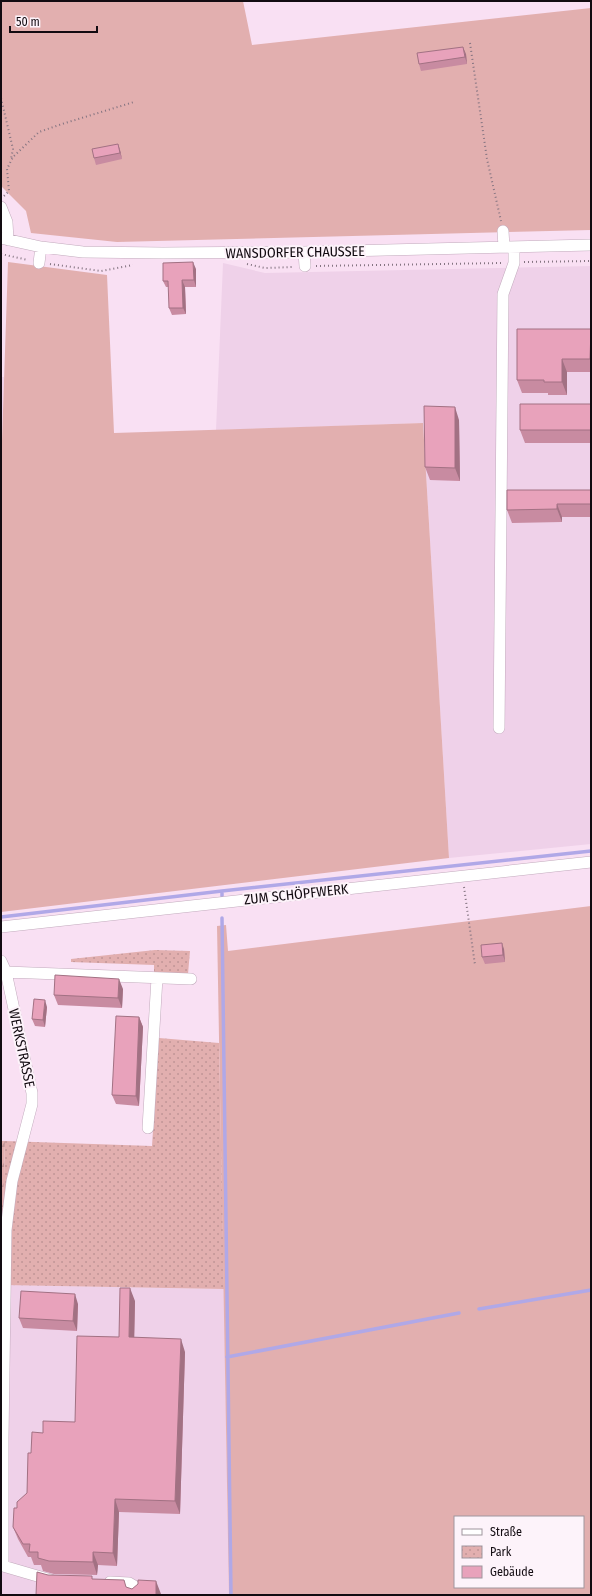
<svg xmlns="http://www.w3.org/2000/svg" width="592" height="1596" font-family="'Fira Sans Condensed',sans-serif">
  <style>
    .built { fill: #efd1e9 }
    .grass { fill: #e2afaf; fill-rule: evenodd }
    .forest { fill: url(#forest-firs) }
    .park { fill: url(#park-dots) }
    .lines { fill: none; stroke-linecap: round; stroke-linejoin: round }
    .stream { stroke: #b0a8e7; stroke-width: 3.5 }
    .minor-casing { stroke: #c2abbd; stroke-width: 12 }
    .path { stroke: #847481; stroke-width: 2; stroke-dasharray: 1 3; stroke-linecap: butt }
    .minor { stroke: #fff; stroke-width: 11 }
    .wall { fill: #c88ba1 }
    .shaded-wall { fill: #a27183 }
    .building { fill: #e8a2bb; stroke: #a27183 }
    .labels { text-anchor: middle; stroke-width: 4; stroke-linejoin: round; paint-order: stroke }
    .street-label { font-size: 14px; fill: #120b11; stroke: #fdf3fa }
  </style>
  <defs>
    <pattern id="forest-firs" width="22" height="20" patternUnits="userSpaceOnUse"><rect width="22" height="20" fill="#e2afaf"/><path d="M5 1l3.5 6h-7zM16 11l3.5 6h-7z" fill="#c19596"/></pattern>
    <pattern id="park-dots" width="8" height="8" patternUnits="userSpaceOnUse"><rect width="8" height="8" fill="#e2afaf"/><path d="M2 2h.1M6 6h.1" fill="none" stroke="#c19596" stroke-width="1.8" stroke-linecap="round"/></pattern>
  </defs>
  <rect width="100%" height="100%" fill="#f9e0f3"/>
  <path class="built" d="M 223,263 L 265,273 L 591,266 L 591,844 L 449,858 L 423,423 L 216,430 Z
    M 1,377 L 4,377 L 1,470 Z
    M 1,1285 L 224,1289 L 229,1595 L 1,1595 Z"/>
  <path class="grass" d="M 1,1 L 243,1 L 252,45 L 591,8 L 591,230 L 117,242 L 31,233 L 26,211 L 1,186 Z
    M 8,262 L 107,275 L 114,433 L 423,423 L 449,858 L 1,912 L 1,470 Z
    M 591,906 L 591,1595 L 229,1595 L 217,926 L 226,925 L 228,951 ZM 455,1517 L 583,1517 L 583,1587 L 455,1587 Z"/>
  <path class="forest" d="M 1,1141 L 5,1141 L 1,1294 Z"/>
  <path class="park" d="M 155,950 L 190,951 L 188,974 L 154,973 L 154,965 L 71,962 L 71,959 Z
    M 159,1038 L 219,1043 L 224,1289 L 1,1285 L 5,1141 L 152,1146 Z"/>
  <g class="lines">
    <path class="stream" d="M 222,896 L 222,891 L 591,851
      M 1,917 L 222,891
      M 222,918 L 231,1595
      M 479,1309 L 591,1290
      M 227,1357 L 459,1313"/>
    <defs>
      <path id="minor" d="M 1,207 L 7,222 L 8,240
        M 503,231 L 504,247
        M 1,238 L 41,247 L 83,252 L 163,253 L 304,252 L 591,245
        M 304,252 L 305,266
        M 39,263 L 41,247
        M 499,728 L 503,294 L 514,263 L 514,247
        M 1,927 L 591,862
        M 1,961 L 6,972 L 32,1093 L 32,1104 L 12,1181 L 6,1230 L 3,1438 L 3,1566 L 51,1580
        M 6,972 L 191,979
        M 148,1128 L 157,978
        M 110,1582 L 129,1583 L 134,1586 L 136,1595"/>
    </defs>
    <use href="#minor" class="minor-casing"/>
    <path class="path" d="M 470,43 L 487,159 L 501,221
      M 1,98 L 13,149 L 11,159
      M 4,196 L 9,191 L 7,169 L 13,157 L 39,132 L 62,124 L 134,102
      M 1,254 L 28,260
      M 524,262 L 591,261
      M 50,264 L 101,271 L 133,265
      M 247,264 L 265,268 L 294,267
      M 316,266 L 502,263
      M 464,887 L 475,965"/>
    <use href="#minor" class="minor"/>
  </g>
  <path class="wall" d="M 466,54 L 467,64 L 421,71 L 419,64 Z
    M 118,144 L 120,150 L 122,159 L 96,165 L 94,158 Z
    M 196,269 L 196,287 L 185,287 L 186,314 L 172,315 L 169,308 L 169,287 L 166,287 L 163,281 Z
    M 591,331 L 591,372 L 567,372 L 567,395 L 548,395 L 548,393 L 522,393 L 517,380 Z
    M 591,404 L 591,443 L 525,443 L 520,430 Z
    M 459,420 L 460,481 L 430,480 L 425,467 Z
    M 591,490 L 591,517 L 562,517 L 562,522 L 512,523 L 507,510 Z
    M 504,949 L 505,962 L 485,964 L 482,957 Z
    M 123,989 L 122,1008 L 58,1005 L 54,995 Z
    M 47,1007 L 45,1027 L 35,1026 L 32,1019 Z
    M 139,1017 L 143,1027 L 139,1106 L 116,1104 L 112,1095 Z
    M 135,1301 L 134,1337 L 185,1352 L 180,1514 L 119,1512 L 117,1566 L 98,1565 L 97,1575 L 54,1574 L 43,1571 L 41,1565 L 34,1565 L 31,1557 L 28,1557 L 18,1539 L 13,1527 L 17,1508 L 27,1493 L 31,1453 L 43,1433 L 75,1422 L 119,1337 Z
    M 78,1304 L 77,1331 L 23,1328 L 19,1318 Z"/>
  <path class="shaded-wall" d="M 463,47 L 466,54 L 467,64 L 465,57 Z
    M 118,144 L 120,150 L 122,159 L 120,153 Z
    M 193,262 L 196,269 L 196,287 L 194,280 Z
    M 182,280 L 185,287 L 186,314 L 183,308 Z
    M 591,329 L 591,361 L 590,359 Z
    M 562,359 L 567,372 L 567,395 L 562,382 Z
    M 455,407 L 459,420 L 460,481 L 455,468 Z
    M 557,504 L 562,517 L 562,522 L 557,509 Z
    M 502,943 L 504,949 L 505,962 L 503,955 Z
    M 119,979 L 123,989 L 122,1008 L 118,998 Z
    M 45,1000 L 47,1007 L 45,1027 L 43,1020 Z
    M 139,1017 L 143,1027 L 139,1106 L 136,1096 Z
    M 130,1288 L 135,1301 L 134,1350 L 129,1337 Z
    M 75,1294 L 78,1304 L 77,1331 L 73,1321 Z
    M 181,1339 L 185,1352 L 180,1514 L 175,1501 Z
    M 115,1499 L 119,1512 L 117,1566 L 113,1553 Z
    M 93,1552 L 98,1565 L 97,1575 L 93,1562 Z
    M 156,1581 L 161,1594 L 161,1595 L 156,1595 Z"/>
  <path class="building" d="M 463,47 L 465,57 L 419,64 L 417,53 Z
    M 118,144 L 120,153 L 94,158 L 92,149 Z
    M 193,262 L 194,280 L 182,280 L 183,308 L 169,308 L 168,281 L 163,281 L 163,263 Z
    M 517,329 L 591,329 L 590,359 L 562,359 L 562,382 L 544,382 L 544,380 L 517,380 Z
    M 520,404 L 591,404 L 591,430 L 520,430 Z
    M 424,406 L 455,407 L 455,468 L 425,467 Z
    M 507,490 L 591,490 L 591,504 L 557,504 L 557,509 L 507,510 Z
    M 502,943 L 503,955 L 482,957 L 481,945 Z
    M 55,975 L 119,979 L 118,998 L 54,995 Z
    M 34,999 L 45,1000 L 43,1020 L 32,1019 Z
    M 116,1016 L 139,1017 L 136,1096 L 112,1095 Z
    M 120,1288 L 130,1288 L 129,1337 L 181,1339 L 175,1501 L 115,1499 L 113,1553 L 93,1552 L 93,1562 L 49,1561 L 38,1558 L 38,1552 L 29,1552 L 30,1544 L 23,1544 L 13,1527 L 14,1508 L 17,1508 L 17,1502 L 27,1493 L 28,1453 L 31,1453 L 32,1432 L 43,1433 L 43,1421 L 75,1422 L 77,1336 L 119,1337 Z
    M 21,1291 L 75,1294 L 73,1321 L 19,1318 Z
    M 37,1572 L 48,1575 L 92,1576 L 92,1579 L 124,1580 L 126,1587 L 132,1589 L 138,1584 L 138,1580 L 156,1581 L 156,1595 L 36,1595 Z"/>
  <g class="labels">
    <g class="street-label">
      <text transform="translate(295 252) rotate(-1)" y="5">WANSDORFER CHAUSSEE</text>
      <text transform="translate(296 894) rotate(-6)" y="5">ZUM SCHÖPFWERK</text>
      <text transform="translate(22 1048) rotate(78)" y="5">WERKSTRASSE</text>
    </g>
  </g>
  <rect width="592" height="1596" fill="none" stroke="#120b11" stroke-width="4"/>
  <rect x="454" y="1516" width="130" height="72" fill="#fdf3fa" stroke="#9f969d"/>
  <rect x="462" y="1529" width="20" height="6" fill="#ffffff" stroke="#9f969d"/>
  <text x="490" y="1536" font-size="12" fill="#120b11">Straße</text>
  <rect x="462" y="1546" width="20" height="12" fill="url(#park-dots)" stroke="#9f969d"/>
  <text x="490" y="1556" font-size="12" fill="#120b11">Park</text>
  <rect x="462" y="1566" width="20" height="12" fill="#e8a2bb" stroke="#9f969d"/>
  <text x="490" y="1576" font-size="12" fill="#120b11">Gebäude</text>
  <path d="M10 26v6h87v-6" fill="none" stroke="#120b11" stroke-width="2"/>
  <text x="16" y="26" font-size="12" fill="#120b11" stroke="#fdf3fa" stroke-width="3" paint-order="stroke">50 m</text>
</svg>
